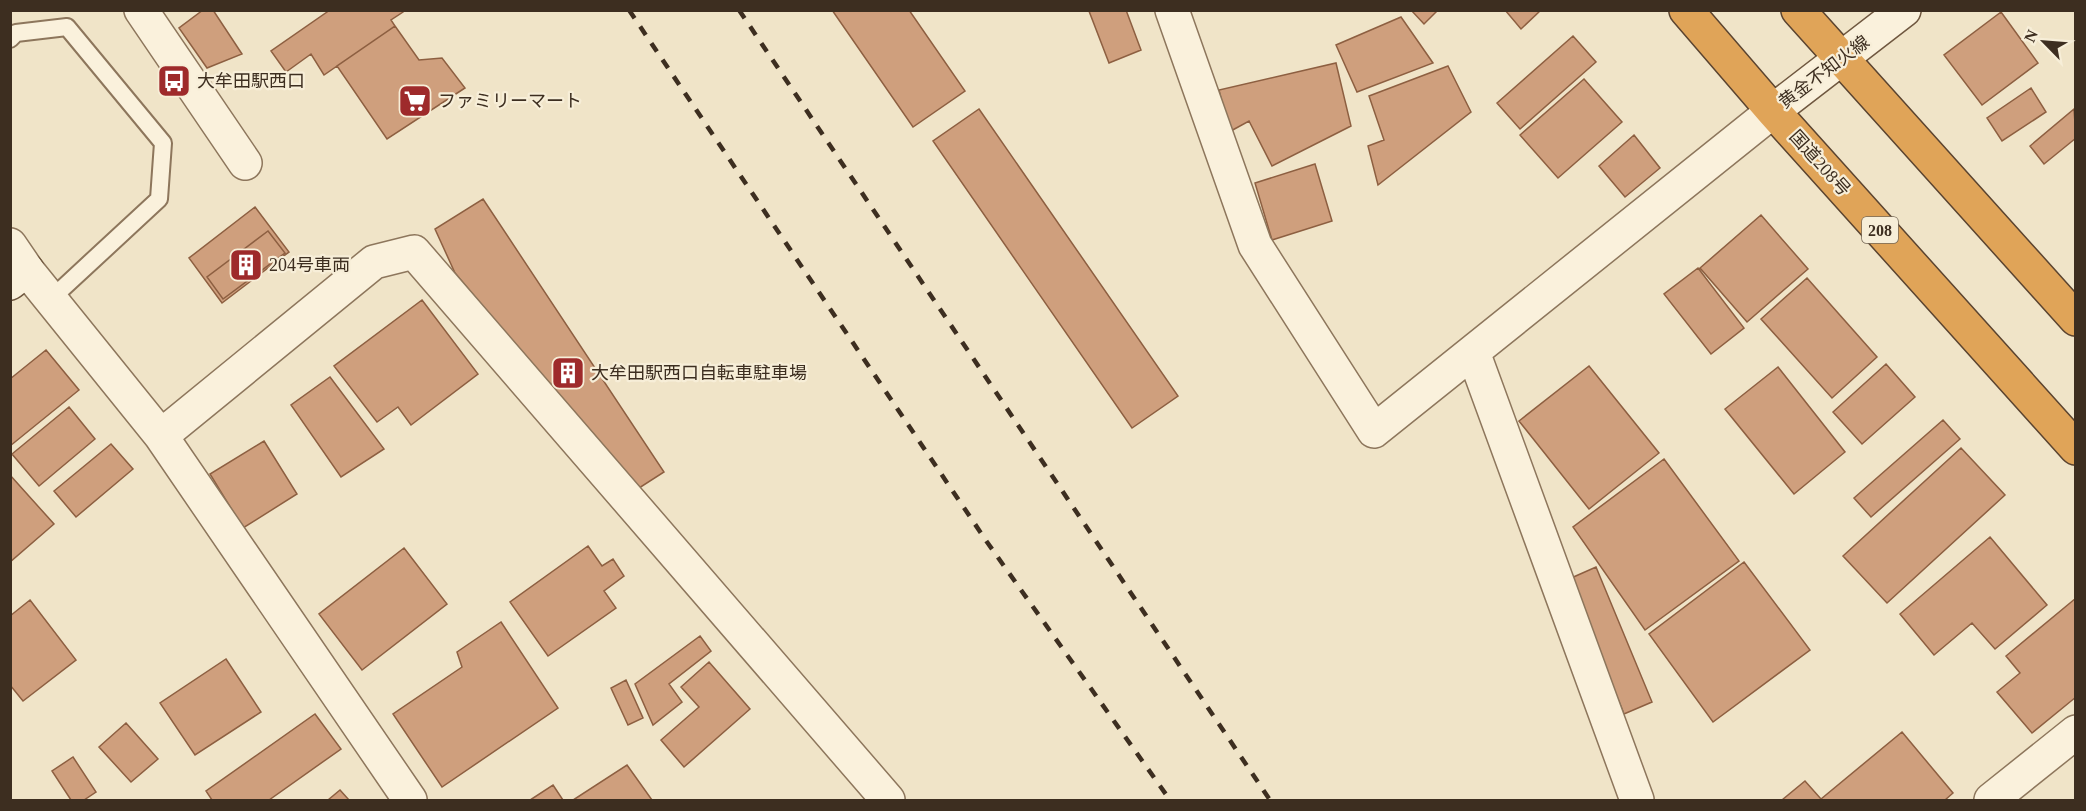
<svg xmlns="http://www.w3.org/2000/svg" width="2086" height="811" font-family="'Times New Roman','Noto Sans JP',serif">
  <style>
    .building { fill: #cf9f7d; stroke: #8d5f41; stroke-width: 1.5 }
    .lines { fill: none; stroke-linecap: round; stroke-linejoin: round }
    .lane-casing { stroke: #8d765c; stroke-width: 20 }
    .street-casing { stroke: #8d765c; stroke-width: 36 }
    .secondary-casing { stroke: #6f573f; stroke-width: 36 }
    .highway-casing { stroke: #5b4430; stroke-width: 36 }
    .lane { stroke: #faf1dc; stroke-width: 16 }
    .street { stroke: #faf1dc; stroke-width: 33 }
    .secondary { stroke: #faf1dc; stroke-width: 33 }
    .highway { stroke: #e0a458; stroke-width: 33 }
    .rail { stroke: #3d2e20; stroke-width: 4.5; stroke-dasharray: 10 10; stroke-linecap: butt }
    .labels { text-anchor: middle; stroke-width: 4.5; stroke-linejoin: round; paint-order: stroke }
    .shield { fill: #f7eed8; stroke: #756857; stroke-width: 1.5 }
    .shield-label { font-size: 16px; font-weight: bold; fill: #3d2e20 }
    .street-label { font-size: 18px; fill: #3d2e20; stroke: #f7eed8 }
    .poi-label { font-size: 18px; fill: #3d2e20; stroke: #f7eed8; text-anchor: start }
  </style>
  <rect width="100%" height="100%" fill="#f0e4c8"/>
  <path class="building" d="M 203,10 L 213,10 L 242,54 L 207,68 L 179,28 Z
    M 330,10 L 402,10 L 403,12 L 391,20 L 395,26 L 324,75 L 311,54 L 286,72 L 271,51 Z
    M 832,10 L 909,10 L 965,91 L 913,127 Z
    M 1091,10 L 1126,10 L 1141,50 L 1109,63 L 1089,11 Z
    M 1411,10 L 1438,10 L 1424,24 Z
    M 1505,10 L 1541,10 L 1521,29 Z
    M 2001,12 L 2038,63 L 1982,105 L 1944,55 Z
    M 1401,17 L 1433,63 L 1357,92 L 1336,45 Z
    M 395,26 L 419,60 L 442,58 L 465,88 L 387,139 L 337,66 Z
    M 1573,36 L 1596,62 L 1520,129 L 1497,103 Z
    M 1336,63 L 1351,126 L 1272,166 L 1249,121 L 1229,132 L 1219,90 Z
    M 1448,66 L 1471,112 L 1378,185 L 1368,146 L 1384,140 L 1369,96 Z
    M 1584,79 L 1622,122 L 1558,178 L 1520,135 Z
    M 2031,88 L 2046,112 L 2002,141 L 1987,118 Z
    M 979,109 L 1178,396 L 1132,428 L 933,141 Z
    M 2074,109 L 2076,138 L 2044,164 L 2030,146 Z
    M 1634,135 L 1660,168 L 1625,197 L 1599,166 Z
    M 1315,164 L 1332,221 L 1272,240 L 1255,183 Z
    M 483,199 L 664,472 L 636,490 L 455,273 L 435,229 Z
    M 255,207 L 289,252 L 222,303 L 189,258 Z
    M 1761,215 L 1808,269 L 1747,322 L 1700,268 Z
    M 268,231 L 285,253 L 223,299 L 207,277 Z
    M 1698,268 L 1744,328 L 1711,354 L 1664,294 Z
    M 1807,278 L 1877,357 L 1832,398 L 1761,319 Z
    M 422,300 L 478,374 L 411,425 L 398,407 L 377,422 L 334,366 Z
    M 46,350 L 79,390 L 10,446 L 10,379 Z
    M 1886,364 L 1915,397 L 1862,444 L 1833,412 Z
    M 1589,366 L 1659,453 L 1589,509 L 1519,421 Z
    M 1778,367 L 1845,452 L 1794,494 L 1725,409 Z
    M 330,377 L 384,449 L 341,477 L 291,405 Z
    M 69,407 L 95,439 L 39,486 L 12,454 Z
    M 1943,420 L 1960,439 L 1871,517 L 1854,498 Z
    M 264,441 L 297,494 L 243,528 L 210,474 Z
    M 111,444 L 133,469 L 76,517 L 54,491 Z
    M 1961,448 L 2005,495 L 1887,603 L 1843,556 Z
    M 1664,459 L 1739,561 L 1645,630 L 1573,527 Z
    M 10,475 L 54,524 L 10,562 Z
    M 1990,537 L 2047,605 L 1995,649 L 1972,623 L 1934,655 L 1900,614 Z
    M 588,546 L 602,566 L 613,559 L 624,576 L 604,591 L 616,608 L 548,656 L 510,602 Z
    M 404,548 L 447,604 L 362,670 L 319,614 Z
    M 1744,562 L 1810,650 L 1713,722 L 1649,634 Z
    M 1596,567 L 1652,702 L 1624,714 L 1569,579 Z
    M 2076,598 L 2076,697 L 2032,733 L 1997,692 L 2020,673 L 2006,656 Z
    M 30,600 L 76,660 L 23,701 L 10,685 L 10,616 Z
    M 501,622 L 558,708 L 442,787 L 393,714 L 462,667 L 457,652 Z
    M 700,636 L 711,651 L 669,684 L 682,702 L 653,725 L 635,684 Z
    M 226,659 L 261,712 L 195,755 L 160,703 Z
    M 709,662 L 750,709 L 684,767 L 661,740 L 699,707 L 681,687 Z
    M 626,680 L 643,718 L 628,725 L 611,688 Z
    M 315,714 L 341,749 L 269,800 L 212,800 L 206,791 Z
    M 126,723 L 158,759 L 131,782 L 99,747 Z
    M 1902,732 L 1953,793 L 1945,800 L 1782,800 L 1805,781 L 1821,799 Z
    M 73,757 L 96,792 L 84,800 L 71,800 L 52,771 Z
    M 627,765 L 652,800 L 573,800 Z
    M 553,785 L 563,800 L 530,800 Z
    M 340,790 L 349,800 L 328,800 Z"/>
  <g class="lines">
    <defs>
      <path id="lane" d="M 10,39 L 16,33 L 67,27 L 163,143 L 159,199 L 51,299"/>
      <path id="street" d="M 141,10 L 245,163
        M 1172,10 L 1255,245 L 1374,431 L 1773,111
        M 10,245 L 27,270 L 161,436 L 410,800
        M 1473,352 L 1637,800
        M 161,436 L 374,262 L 414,252 L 888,800
        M 1991,800 L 2076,732"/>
      <path id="secondary" d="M 1773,111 L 1904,10
        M 10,283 L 27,270"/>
      <path id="highway" d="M 1686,10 L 1773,111 L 2076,448
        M 1798,10 L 2076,319"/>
    </defs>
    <use href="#lane" class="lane-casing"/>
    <use href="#street" class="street-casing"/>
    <use href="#secondary" class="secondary-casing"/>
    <use href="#highway" class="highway-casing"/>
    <use href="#lane" class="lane"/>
    <use href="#street" class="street"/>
    <use href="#secondary" class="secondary"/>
    <use href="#highway" class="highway"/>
    <path class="rail" d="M 629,10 L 987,542 L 1170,800
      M 739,10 L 1270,800"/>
  </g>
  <defs>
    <symbol id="bus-square" viewBox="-11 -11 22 22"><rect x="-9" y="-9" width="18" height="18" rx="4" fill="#9e2a2b" stroke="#f7eed8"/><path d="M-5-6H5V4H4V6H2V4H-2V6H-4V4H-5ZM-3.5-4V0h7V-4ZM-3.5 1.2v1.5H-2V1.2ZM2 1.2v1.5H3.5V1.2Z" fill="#fff"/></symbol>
    <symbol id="supermarket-square" viewBox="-11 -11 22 22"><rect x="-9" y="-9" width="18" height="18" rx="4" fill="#9e2a2b" stroke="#f7eed8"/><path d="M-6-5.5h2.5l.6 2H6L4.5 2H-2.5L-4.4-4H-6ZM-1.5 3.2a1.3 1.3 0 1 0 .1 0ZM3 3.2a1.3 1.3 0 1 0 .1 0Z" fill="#fff"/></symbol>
    <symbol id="building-square" viewBox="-11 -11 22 22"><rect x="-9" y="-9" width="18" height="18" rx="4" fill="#9e2a2b" stroke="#f7eed8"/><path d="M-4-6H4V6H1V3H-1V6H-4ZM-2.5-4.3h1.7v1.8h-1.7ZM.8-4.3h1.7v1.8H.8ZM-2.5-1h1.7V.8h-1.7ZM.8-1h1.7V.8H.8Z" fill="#fff"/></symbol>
  </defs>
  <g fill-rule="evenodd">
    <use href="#bus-square" x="155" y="62" width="38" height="38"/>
    <use href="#supermarket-square" x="396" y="82" width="38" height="38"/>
    <use href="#building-square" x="227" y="246" width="38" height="38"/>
    <use href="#building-square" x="549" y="354" width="38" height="38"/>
  </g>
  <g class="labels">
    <rect class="shield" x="1862" y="217" width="36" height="26" rx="4.5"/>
    <g class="shield-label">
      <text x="1880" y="236">208</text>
    </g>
    <g class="street-label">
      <text transform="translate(1824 72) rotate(-37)" y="6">黄金不知火線</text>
      <text transform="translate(1820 163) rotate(48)" y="6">国道208号</text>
    </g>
    <g class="poi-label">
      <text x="197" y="87">大牟田駅西口</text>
      <text x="438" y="107">ファミリーマート</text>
      <text x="269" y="271">204号車両</text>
      <text x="591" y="379">大牟田駅西口自転車駐車場</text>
    </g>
  </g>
  <rect width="2086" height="811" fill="none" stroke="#3d2e20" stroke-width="24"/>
  <g transform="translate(2044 42) rotate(295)" stroke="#f7eed8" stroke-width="4.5" paint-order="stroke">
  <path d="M0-4.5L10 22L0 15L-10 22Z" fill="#3d2e20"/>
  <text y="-9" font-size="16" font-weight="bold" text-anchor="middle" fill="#3d2e20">N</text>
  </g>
</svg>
